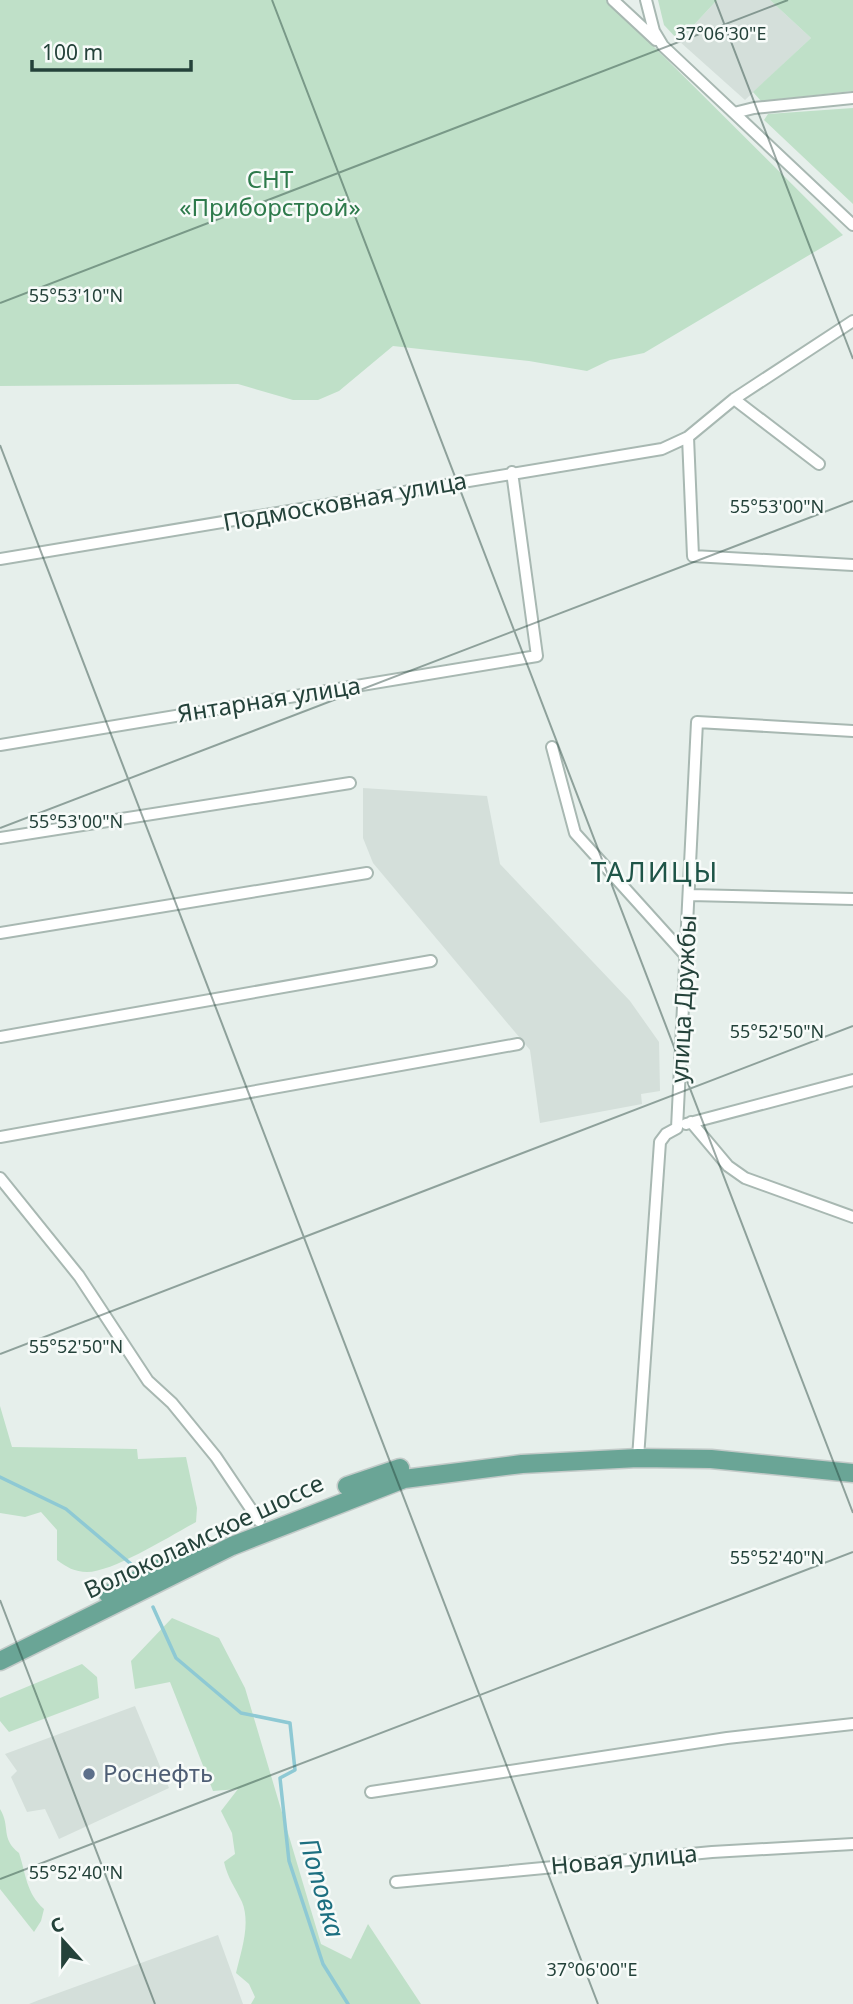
<svg xmlns="http://www.w3.org/2000/svg" width="853" height="2004" font-family="'Noto Sans',sans-serif">
  <style>
    .built { fill: #d4dfda }
    .green { fill: #bfe0c8 }
    .lines { fill: none; stroke-linecap: round; stroke-linejoin: round }
    .stream { stroke: #8ec9d4; stroke-width: 3.5 }
    .street-casing { stroke: #a8b8b2; stroke-width: 14 }
    .primary-casing { stroke: #c2cac8; stroke-width: 21 }
    .street { stroke: #fff; stroke-width: 10 }
    .primary { stroke: #6aa596; stroke-width: 18 }
    .ticks { fill: none; stroke: #24423a; stroke-width: 2; stroke-opacity: 0.45 }
    .service-dot { fill: #5c6f8a; stroke: #f7fbf9; stroke-width: 2.5 }
    .labels { text-anchor: middle; stroke-width: 5; stroke-linejoin: round; paint-order: stroke }
    .park-label { font-size: 24px; fill: #2d7a4b; stroke: #f7fbf9 }
    .street-label { font-size: 24px; fill: #24423a; stroke: #f7fbf9 }
    .service-label { font-size: 24px; fill: #4e5e75; stroke: #f7fbf9; text-anchor: start }
    .water-label { font-size: 26px; font-style: italic; fill: #1c6f80; stroke: #f7fbf9 }
    .quarter-label { font-size: 28px; letter-spacing: 2px; fill: #1f5548; stroke: #f7fbf9 }
    .ticks-label { font-size: 18px; text-anchor: middle; fill: #24423a; stroke: #f7fbf9; stroke-width: 5; stroke-linejoin: round; paint-order: stroke }
  </style>
  <rect width="100%" height="100%" fill="#e6efeb"/>
  <path class="built" d="M 717,0 L 770,0 L 811,38 L 745,100 L 679,41 Z
    M 363,788 L 487,796 L 500,864 L 630,1001 L 659,1042 L 660,1091 L 641,1094 L 642,1104 L 540,1123 L 530,1050 L 373,863 L 363,838 Z
    M 135,1706 L 169,1788 L 59,1839 L 45,1809 L 27,1812 L 11,1777 L 17,1771 L 5,1754 Z
    M 218,1935 L 243,2004 L 29,2004 L 39,2000 Z"/>
  <path class="green" d="M 0,0 L 612,0 L 610,3 L 843,235 L 644,353 L 610,360 L 587,371 L 529,361 L 393,346 L 339,391 L 318,400 L 293,400 L 238,384 L 0,386 Z
    M 658,0 L 717,0 L 679,41 L 664,25 Z
    M 770,0 L 853,0 L 853,91 L 761,101 L 753,92 L 811,38 Z
    M 853,108 L 853,204 L 764,120 L 768,114 Z
    M 0,1406 L 12,1447 L 137,1449 L 138,1459 L 186,1457 L 197,1508 L 196,1522 C 170,1536 113,1572 87,1572 C 75,1572 66,1567 57,1560 L 57,1530 L 41,1512 L 25,1517 L 0,1513 Z
    M 172,1618 L 219,1638 L 245,1688 L 321,1944 L 351,1959 L 368,1924 L 421,2004 L 251,2004 L 255,1997 L 249,1984 L 236,1973 C 241,1951 251,1924 242,1902 C 235,1887 228,1879 224,1862 L 235,1854 L 232,1833 L 221,1811 L 238,1789 L 213,1791 L 170,1682 L 135,1689 L 131,1661 Z
    M 82,1664 L 97,1677 L 99,1698 L 9,1732 L 0,1721 L 0,1698 Z
    M 0,1809 C 11,1827 0,1838 19,1853 C 26,1874 26,1893 44,1909 L 41,1921 L 34,1932 L 0,1889 Z"/>
  <g class="lines">
    <path class="stream" d="M 0,1477 L 66,1509 L 131,1564
      M 153,1607 L 176,1658 L 241,1713 L 290,1723 L 295,1770 L 280,1778 L 289,1861 L 323,1964 L 348,2004"/>
    <defs>
      <path id="street" d="M 613,0 L 656,40
        M 646,0 L 654,31 L 663,46 L 853,225
        M 734,113 L 754,108 L 853,98
        M 734,399 L 819,464
        M 688,437 L 693,556 L 853,565
        M 0,559 L 662,449 L 688,437 L 734,399 L 853,321
        M 0,745 L 537,656 L 512,472
        M 552,747 L 575,833 L 686,956
        M 0,838 L 350,783
        M 690,895 L 853,899
        M 0,933 L 367,873
        M 0,1037 L 431,961
        M 691,1122 L 728,1166 L 745,1178 L 853,1217
        M 686,1124 L 853,1080
        M 0,1137 L 518,1044
        M 0,1178 L 79,1276 L 148,1381 L 172,1403 L 216,1457 L 259,1521
        M 638,1458 L 660,1142 L 666,1134 L 677,1128 L 697,722 L 853,731
        M 371,1792 L 727,1738 L 853,1724
        M 396,1882 L 712,1852 L 853,1844"/>
      <path id="primary" d="M 347,1486 L 400,1468
        M 108,1594 L 199,1549
        M 0,1661 L 232,1546 L 404,1479 L 522,1464 L 638,1458 L 711,1459 L 853,1473"/>
    </defs>
    <use href="#street" class="street-casing"/>
    <use href="#primary" class="primary-casing"/>
    <use href="#street" class="street"/>
    <use href="#primary" class="primary"/>
  </g>
  <path class="ticks" d="M 272,0 L 853,1513M 715,0 L 853,359M 0,303 L 788,0M 0,445 L 598,2004M 0,828 L 853,501M 0,1354 L 853,1026M 0,1600 L 155,2004M 0,1879 L 853,1552"/>
  <circle class="service-dot" cx="89" cy="1774" r="7"/>
  <g class="labels">
    <g class="park-label">
      <text x="270" y="188">СНТ<tspan x="270" dy="28">«Приборстрой»</tspan></text>
    </g>
    <g class="street-label">
      <text transform="translate(345 502) rotate(-10)" y="8">Подмосковная улица</text>
      <text transform="translate(269 700) rotate(-9)" y="8">Янтарная улица</text>
      <text transform="translate(684 999) rotate(-87)" y="8">улица Дружбы</text>
      <text transform="translate(204 1537) rotate(-25)" y="8">Волоколамское шоссе</text>
      <text transform="translate(624 1860) rotate(-5)" y="8">Новая улица</text>
    </g>
    <g class="service-label">
      <text x="103" y="1782">Роснефть</text>
    </g>
    <g class="water-label">
      <text transform="translate(322 1888) rotate(74)" y="9">Поповка</text>
    </g>
    <g class="quarter-label">
      <text x="655" y="882">ТАЛИЦЫ</text>
    </g>
  </g>
  <g class="ticks-label">
    <text x="721" y="40">37°06'30"E</text>
    <text x="76" y="302">55°53'10"N</text>
    <text x="777" y="513">55°53'00"N</text>
    <text x="76" y="828">55°53'00"N</text>
    <text x="777" y="1038">55°52'50"N</text>
    <text x="76" y="1353">55°52'50"N</text>
    <text x="777" y="1564">55°52'40"N</text>
    <text x="76" y="1879">55°52'40"N</text>
    <text x="592" y="1976">37°06'00"E</text>
  </g>
  <g transform="translate(63 1941) rotate(339)" stroke="#f7fbf9" stroke-width="5" paint-order="stroke">
  <path d="M0-5L12 26L0 18L-12 26Z" fill="#24423a"/>
  <text y="-10" font-size="19" font-weight="bold" text-anchor="middle" fill="#24423a">С</text>
  </g>
  <path d="M32 60v10h159v-10" fill="none" stroke="#24423a" stroke-width="3.5"/>
  <text x="42" y="60" font-size="21" fill="#24423a" stroke="#f7fbf9" stroke-width="5" paint-order="stroke">100 m</text>
</svg>
